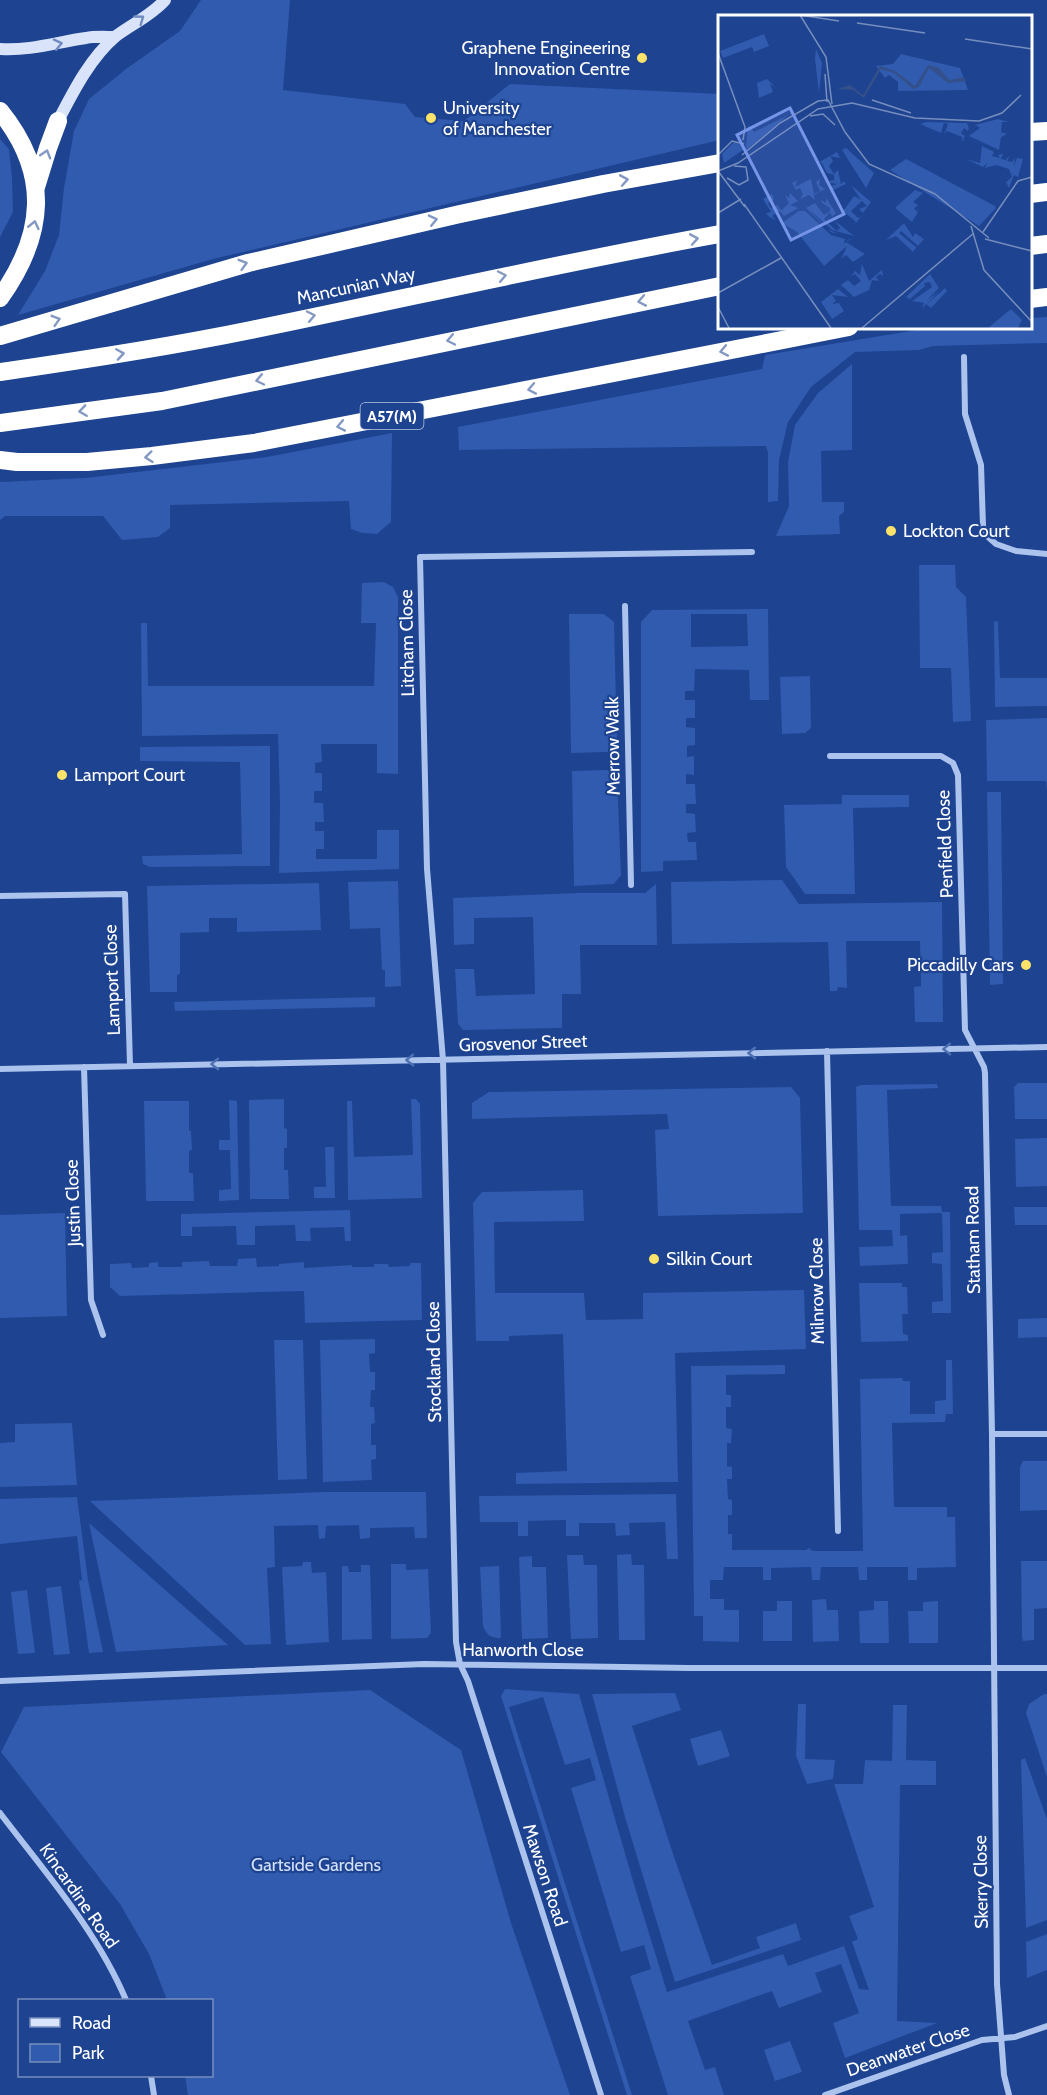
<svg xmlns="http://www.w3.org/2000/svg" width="1047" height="2095" font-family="Cabin,sans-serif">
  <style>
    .green { fill: #305bae; fill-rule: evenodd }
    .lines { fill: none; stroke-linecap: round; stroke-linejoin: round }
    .street { stroke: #acc3ee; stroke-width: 6 }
    .secondary { stroke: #d9e4fa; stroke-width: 12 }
    .highway { stroke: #fff; stroke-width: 18 }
    .oneway { stroke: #728bc0 }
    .oneway2 { stroke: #8398c2 }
    .oneway3 { stroke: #4f70b2 }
    .poi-dot { fill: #fee36a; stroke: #1d4391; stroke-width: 2 }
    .labels { text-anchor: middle; stroke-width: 4.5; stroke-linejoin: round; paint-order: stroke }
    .shield { fill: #1d4391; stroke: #bbc7de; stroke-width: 1.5 }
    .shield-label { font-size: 16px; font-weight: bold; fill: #fff }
    .poi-label { font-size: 18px; fill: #fff; stroke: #1d4391; text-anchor: start }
    .street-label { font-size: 18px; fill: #fff; stroke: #1d4391 }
    .park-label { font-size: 18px; fill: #d2e0fa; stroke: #1d4391 }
    .inset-road { fill: none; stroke: #778ebd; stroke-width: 1.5 }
    .view { fill: #7795e8; fill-opacity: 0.15; stroke: #7795e8; stroke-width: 3 }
    .inset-edge { fill: none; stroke: #fff; stroke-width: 3 }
  </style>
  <rect width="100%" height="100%" fill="#1d4391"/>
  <path class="green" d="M 201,0 L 290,0 L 283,90 L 405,104 L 415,117 L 464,121 L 510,84 L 720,94 L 720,140 L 213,259 L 18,315 L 45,271 L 59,235 L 64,188 L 74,131 L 89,99 L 126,69 L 180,31 Z
    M 0,139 L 9,149 L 12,178 L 13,212 L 0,237 Z
    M 1047,317 L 1047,343 L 933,346 L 919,350 L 855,352 L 811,387 L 788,422 L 779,460 L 778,501 L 768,502 L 768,453 L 766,446 L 459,450 L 458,427 L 762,369 L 765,355 L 923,329 L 941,327 L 1030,327 L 1031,318 Z
    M 852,364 L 852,450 L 821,451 L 822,502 L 844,502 L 844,512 L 839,516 L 840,534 L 776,536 L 789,506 L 788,462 L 795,425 L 818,393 Z
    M 392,433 L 391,522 L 377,534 L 362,533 L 351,529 L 349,501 L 170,505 L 170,528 L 158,537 L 122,540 L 103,516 L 5,516 L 0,520 L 0,482 L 85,478 L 267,457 Z
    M 919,565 L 955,565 L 956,587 L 966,597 L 971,721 L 953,722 L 951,668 L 920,668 Z
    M 384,582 L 393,587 L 398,597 L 398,774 L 377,773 L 377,744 L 321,744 L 322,762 L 315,763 L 315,773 L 322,773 L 322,791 L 314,791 L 314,803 L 323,803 L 324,822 L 315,822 L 315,831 L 324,831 L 324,849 L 316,849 L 316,859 L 377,859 L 377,830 L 399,830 L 399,869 L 279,873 L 280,803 L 278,734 L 142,736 L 141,623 L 147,623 L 148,686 L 374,686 L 376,623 L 361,623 L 362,583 Z
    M 768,609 L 769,700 L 750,700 L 749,670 L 695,669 L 694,691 L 685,691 L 685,700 L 695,700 L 695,718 L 686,718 L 686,727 L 695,728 L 695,745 L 687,746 L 687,757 L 694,756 L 694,775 L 686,774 L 686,784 L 695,784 L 696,804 L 686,804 L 686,813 L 695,814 L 696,832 L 687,833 L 688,842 L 696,842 L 697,860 L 663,861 L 663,871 L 641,872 L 641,622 L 652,610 ZM 691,614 L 747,614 L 748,646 L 691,647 Z
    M 569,614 L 604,614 L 614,622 L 617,743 L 608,752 L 571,753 Z
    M 994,621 L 998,622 L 1000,678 L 1047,678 L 1047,706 L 995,707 Z
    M 810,676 L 811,728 L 805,733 L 782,734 L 780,677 Z
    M 1047,718 L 1047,791 L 1046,781 L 987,781 L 986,720 Z
    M 270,746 L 270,866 L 150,867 L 143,864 L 142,856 L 242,854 L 240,762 L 140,761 L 140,747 Z
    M 607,770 L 617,777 L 621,875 L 614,884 L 574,886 L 572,771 Z
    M 987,792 L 1001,792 L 1003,984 L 990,985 Z
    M 842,795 L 909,795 L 909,807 L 853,808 L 855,894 L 805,894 L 786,867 L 784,805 L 842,804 Z
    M 782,880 L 799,904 L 942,902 L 943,1022 L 915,1022 L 914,987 L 921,986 L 920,941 L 846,941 L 847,988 L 838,987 L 837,991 L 830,991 L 828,942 L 672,944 L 671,882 Z
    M 398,881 L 401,986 L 385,987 L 385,970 L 382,970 L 380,928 L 350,929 L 348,882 Z
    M 319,883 L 321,930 L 237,932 L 237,918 L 209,918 L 209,932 L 180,933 L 180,974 L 177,975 L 177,992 L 150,992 L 147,886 Z
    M 656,884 L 657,945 L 580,945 L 581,994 L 562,994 L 562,1028 L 463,1030 L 458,1024 L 455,969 L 474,969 L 476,996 L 535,994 L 533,917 L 474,918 L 474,944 L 454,945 L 453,898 L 579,893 L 645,893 Z
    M 375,997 L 375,1007 L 175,1011 L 174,1002 Z
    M 1018,1083 L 1047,1083 L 1047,1119 L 1015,1119 L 1014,1087 Z
    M 937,1084 L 938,1088 L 887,1090 L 891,1206 L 941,1206 L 942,1212 L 950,1212 L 951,1313 L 932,1313 L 932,1302 L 943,1301 L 942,1264 L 932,1263 L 932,1253 L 943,1252 L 942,1213 L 900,1214 L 900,1236 L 907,1235 L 908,1264 L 860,1266 L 859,1247 L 893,1246 L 892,1230 L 859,1230 L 856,1087 L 861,1085 Z
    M 791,1087 L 800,1098 L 803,1213 L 658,1216 L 655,1130 L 669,1129 L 667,1114 L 472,1119 L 472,1103 L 489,1092 Z
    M 284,1099 L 284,1128 L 287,1129 L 287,1148 L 284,1148 L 284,1170 L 288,1170 L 289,1199 L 250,1199 L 249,1100 Z
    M 411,1099 L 416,1099 L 420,1104 L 422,1198 L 348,1200 L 347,1101 L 352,1101 L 354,1157 L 413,1155 Z
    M 229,1100 L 237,1101 L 239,1200 L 219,1201 L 219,1190 L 231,1189 L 230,1150 L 219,1150 L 219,1140 L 230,1140 Z
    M 144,1101 L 189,1101 L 189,1131 L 191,1131 L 192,1150 L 189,1151 L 189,1173 L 193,1173 L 194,1201 L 146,1201 Z
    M 1047,1138 L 1047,1186 L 1016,1187 L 1015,1139 Z
    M 325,1147 L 334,1147 L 335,1198 L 314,1198 L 314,1187 L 326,1187 Z
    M 583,1190 L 584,1221 L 494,1222 L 495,1293 L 584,1293 L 586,1320 L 643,1319 L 643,1293 L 804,1290 L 806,1349 L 675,1353 L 678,1482 L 516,1484 L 516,1473 L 567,1471 L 563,1334 L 509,1336 L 509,1341 L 476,1341 L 473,1203 L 482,1192 Z
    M 1014,1207 L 1047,1207 L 1047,1225 L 1015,1225 Z
    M 350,1210 L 351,1241 L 345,1241 L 344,1227 L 310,1228 L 311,1241 L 296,1241 L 295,1225 L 255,1226 L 255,1245 L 237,1245 L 236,1226 L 192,1227 L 192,1236 L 181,1236 L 181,1214 Z
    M 65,1213 L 67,1316 L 0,1318 L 0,1215 Z
    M 256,1258 L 257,1267 L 279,1266 L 279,1264 L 304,1262 L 304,1268 L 352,1265 L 352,1267 L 374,1267 L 374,1264 L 388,1264 L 389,1267 L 410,1266 L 410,1263 L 421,1263 L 422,1320 L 305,1323 L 304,1291 L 120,1296 L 110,1287 L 110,1264 L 131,1263 L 132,1268 L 149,1267 L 149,1263 L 158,1262 L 158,1267 L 182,1267 L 182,1262 L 209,1261 L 210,1266 L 237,1266 L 238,1259 Z
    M 859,1283 L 902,1283 L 902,1287 L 907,1287 L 908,1314 L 902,1314 L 903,1334 L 908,1335 L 908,1341 L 861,1342 Z
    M 1047,1318 L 1047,1337 L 1018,1338 L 1018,1319 Z
    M 375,1339 L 375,1353 L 369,1354 L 370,1372 L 375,1372 L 375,1390 L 371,1390 L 370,1407 L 374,1407 L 375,1423 L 371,1424 L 371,1445 L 376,1445 L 376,1459 L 371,1460 L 372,1480 L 323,1482 L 320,1340 Z
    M 274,1340 L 303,1340 L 307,1479 L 278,1480 Z
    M 946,1360 L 952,1360 L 953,1414 L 946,1414 L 945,1422 L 892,1423 L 894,1507 L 947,1507 L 947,1517 L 955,1517 L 956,1567 L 917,1568 L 917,1580 L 908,1580 L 908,1567 L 867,1567 L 867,1580 L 859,1580 L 858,1567 L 821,1567 L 820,1580 L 812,1580 L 811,1567 L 771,1568 L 771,1580 L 763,1580 L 763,1567 L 724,1567 L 723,1580 L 710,1580 L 710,1599 L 724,1599 L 724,1610 L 739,1610 L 739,1642 L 703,1641 L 703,1616 L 694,1616 L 691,1366 L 785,1365 L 785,1374 L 726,1375 L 726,1395 L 731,1395 L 731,1407 L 726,1407 L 726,1428 L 732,1429 L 731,1443 L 727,1443 L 727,1466 L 732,1467 L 732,1479 L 727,1479 L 728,1499 L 732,1500 L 732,1515 L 728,1515 L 728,1534 L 732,1534 L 732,1550 L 806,1550 L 809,1548 L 813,1551 L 863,1551 L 860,1379 L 902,1378 L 903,1381 L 910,1381 L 910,1414 L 935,1414 L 935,1401 L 946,1400 Z
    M 72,1423 L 77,1485 L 0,1487 L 0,1443 L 15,1442 L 15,1424 Z
    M 1023,1461 L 1047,1461 L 1047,1510 L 1020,1511 L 1020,1467 Z
    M 324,1492 L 426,1492 L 427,1538 L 415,1538 L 414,1527 L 370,1528 L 370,1538 L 360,1539 L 359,1525 L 326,1526 L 325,1538 L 319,1539 L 318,1525 L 274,1526 L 275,1567 L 267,1568 L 271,1644 L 245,1645 L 90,1501 Z
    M 676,1494 L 678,1559 L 667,1559 L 665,1522 L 629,1523 L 630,1535 L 616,1536 L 615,1523 L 579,1523 L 579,1536 L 566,1536 L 566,1520 L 528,1521 L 528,1536 L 518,1536 L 518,1522 L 480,1522 L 479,1496 Z
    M 77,1497 L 88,1580 L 103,1652 L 89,1653 L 79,1581 L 82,1580 L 77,1536 L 0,1544 L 0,1499 Z
    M 89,1523 L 228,1645 L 116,1652 Z
    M 631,1554 L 632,1565 L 644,1565 L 645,1640 L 619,1640 L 617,1555 Z
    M 583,1555 L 584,1565 L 597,1565 L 598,1638 L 571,1639 L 567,1555 Z
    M 532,1556 L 532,1567 L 546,1567 L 548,1638 L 522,1639 L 519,1557 Z
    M 1021,1561 L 1047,1561 L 1047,1608 L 1034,1609 L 1034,1640 L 1023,1641 L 1022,1636 Z
    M 303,1562 L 311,1562 L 312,1573 L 326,1572 L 329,1642 L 286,1645 L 282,1567 L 302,1566 Z
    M 391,1564 L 406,1564 L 406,1570 L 428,1569 L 431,1633 L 427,1638 L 391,1639 Z
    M 361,1565 L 370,1565 L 372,1639 L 342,1640 L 342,1566 L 348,1566 L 349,1572 L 361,1572 Z
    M 499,1566 L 501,1638 C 491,1638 487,1636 483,1626 L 480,1567 Z
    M 61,1586 L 70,1654 L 54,1655 L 46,1588 Z
    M 27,1590 L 35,1653 L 18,1654 L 11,1592 Z
    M 826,1599 L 827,1610 L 838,1610 L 839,1641 L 813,1642 L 812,1600 Z
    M 777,1601 L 792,1601 L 792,1641 L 763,1641 L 763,1611 L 777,1611 Z
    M 874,1601 L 888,1601 L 889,1643 L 860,1643 L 859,1611 L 874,1610 Z
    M 938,1601 L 938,1643 L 909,1643 L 908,1611 L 923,1611 L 923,1602 Z
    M 505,1689 L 579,1694 L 633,1881 L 667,1992 L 783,1954 L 788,1966 L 844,1946 L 859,1989 L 869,1990 L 852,1942 L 858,1939 L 849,1916 L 874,1907 L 834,1784 L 863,1784 L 865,1760 L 892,1761 L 893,1705 L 907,1705 L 906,1760 L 936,1761 L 936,1785 L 900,1785 L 897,2021 L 937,2023 L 845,2058 L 833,2023 L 859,2013 L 841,1964 L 815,1973 L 822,1992 L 779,2008 L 772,1991 L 688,2021 L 705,2070 L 715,2067 L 724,2095 L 668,2095 L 630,1976 L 651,1969 L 644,1945 L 621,1952 L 571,1788 L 596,1780 L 590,1758 L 565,1765 L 543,1697 L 509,1707 L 632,2095 L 627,2095 L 501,1696 Z
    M 370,1690 L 461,1750 L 511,1923 L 570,2095 L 188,2095 L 185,2076 L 212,2076 L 212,2000 L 167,2000 L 149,1954 L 120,1904 L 1,1752 L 24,1707 Z
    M 675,1693 L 681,1710 L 632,1726 L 673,1854 L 712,1965 L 760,1948 L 756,1937 L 796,1923 L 801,1940 L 675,1982 L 625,1817 L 592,1694 Z
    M 1044,1694 L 1047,1694 L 1047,1777 L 1026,1713 L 1029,1704 Z
    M 798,1704 L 806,1704 L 805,1759 L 835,1760 L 833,1779 L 807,1784 L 796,1756 Z
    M 721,1730 L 730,1756 L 698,1766 L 690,1739 Z
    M 1025,1758 L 1047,1819 L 1047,1920 L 1026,1928 L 1021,1760 Z
    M 1047,1934 L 1047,1970 L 1027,1978 L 1026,1942 Z
    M 790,2041 L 802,2072 L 775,2081 L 764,2050 Z"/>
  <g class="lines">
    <path class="street" d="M 964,357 L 965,414 L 981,465 L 983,526 L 987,536 L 996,544 L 1016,551 L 1047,554
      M 625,606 L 631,885
      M 830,756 L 941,756 L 953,763 L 958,775 L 965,1030 L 984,1067 L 985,1073 L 992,1434 L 997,1984 L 1004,2075 L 1009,2095
      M 0,896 L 125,894 L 130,1065
      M 827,1051 L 838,1531
      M 84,1067 L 91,1300 L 103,1335
      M 0,1069 L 1047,1047
      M 992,1434 L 1047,1434
      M 0,1681 L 424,1664 L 689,1668 L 1047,1668
      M 0,1813 C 45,1872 97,1931 126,2000
      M 151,2076 L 154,2095
      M 601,2095 L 468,1681 L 460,1664 L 456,1642 L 443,1060 L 427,869 L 420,557 L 752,552
      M 825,2095 L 982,2040 L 1015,2037 L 1047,2026"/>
    <path class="secondary" d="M 0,49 C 30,51 57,42 86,38 C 95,36 106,37 115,37
      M 58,121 C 73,92 90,58 116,36 C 132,24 152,15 165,0"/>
    <path class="highway" d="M 0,111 C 51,174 45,235 0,298
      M 1030,132 L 1047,131
      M 36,187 L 48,148 L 58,121
      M 1030,194 L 1047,192
      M 1030,246 L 1047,244
      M 1030,299 L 1047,297
      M 0,336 L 248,263 L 460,214 L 603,184 L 720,163
      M 0,372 C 84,360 168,347 251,330 C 408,298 563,262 720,234
      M 0,423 L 162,401 L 720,286
      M 0,460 L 17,462 L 87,462 L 152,456 L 254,443 L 849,327"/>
  </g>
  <defs><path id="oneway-chevron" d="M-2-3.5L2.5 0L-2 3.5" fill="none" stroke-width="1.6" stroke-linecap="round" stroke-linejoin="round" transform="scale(1.5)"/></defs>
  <g class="oneway">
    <use href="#oneway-chevron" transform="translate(140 19) rotate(-36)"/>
    <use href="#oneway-chevron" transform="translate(58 44) rotate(-13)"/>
  </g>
  <g class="oneway2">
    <use href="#oneway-chevron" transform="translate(46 154) rotate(-73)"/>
    <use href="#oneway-chevron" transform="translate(624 180) rotate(-10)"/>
    <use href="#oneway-chevron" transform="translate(433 220) rotate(-13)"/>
    <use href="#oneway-chevron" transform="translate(34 225) rotate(-77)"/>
    <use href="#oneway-chevron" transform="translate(694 239) rotate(-10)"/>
    <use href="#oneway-chevron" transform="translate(243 264) rotate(-16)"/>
    <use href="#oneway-chevron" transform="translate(502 276) rotate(-12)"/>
    <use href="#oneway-chevron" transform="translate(642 301) rotate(169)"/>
    <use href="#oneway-chevron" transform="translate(311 316) rotate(-12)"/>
    <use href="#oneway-chevron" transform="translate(56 320) rotate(-17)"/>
    <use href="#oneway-chevron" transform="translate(451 340) rotate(168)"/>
    <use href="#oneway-chevron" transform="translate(724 351) rotate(169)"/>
    <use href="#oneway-chevron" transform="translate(120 354) rotate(-9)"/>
    <use href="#oneway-chevron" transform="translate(260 380) rotate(168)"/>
    <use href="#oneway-chevron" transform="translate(532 389) rotate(169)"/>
    <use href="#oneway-chevron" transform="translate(83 411) rotate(172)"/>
    <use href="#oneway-chevron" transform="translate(341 426) rotate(169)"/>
    <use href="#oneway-chevron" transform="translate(149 457) rotate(174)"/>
  </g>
  <g class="oneway3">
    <use href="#oneway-chevron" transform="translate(947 1049) rotate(179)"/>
    <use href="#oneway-chevron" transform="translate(752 1053) rotate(179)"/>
    <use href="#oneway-chevron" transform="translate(410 1060) rotate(179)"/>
    <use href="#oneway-chevron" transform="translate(215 1064) rotate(179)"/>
  </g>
  <g class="poi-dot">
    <circle cx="642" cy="58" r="6"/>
    <circle cx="431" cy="118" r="6"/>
    <circle cx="891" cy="531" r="6"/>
    <circle cx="62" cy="775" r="6"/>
    <circle cx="1026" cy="965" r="6"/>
    <circle cx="654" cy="1259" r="6"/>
  </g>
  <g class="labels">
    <rect class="shield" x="360.5" y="403" width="63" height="26" rx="4.5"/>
    <g class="shield-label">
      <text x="392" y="422">A57(M)</text>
    </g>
    <g class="poi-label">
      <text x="630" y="54" text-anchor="end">Graphene Engineering<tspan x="630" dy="21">Innovation Centre</tspan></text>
      <text x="443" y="114">University<tspan x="443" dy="21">of Manchester</tspan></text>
      <text x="903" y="537">Lockton Court</text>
      <text x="74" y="781">Lamport Court</text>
      <text x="1014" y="971" text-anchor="end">Piccadilly Cars</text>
      <text x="666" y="1265">Silkin Court</text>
    </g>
    <g class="street-label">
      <text transform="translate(356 286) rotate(-12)" y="6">Mancunian Way</text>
      <text transform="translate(407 643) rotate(-91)" y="6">Litcham Close</text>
      <text transform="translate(613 746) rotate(-91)" y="6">Merrow Walk</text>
      <text transform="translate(945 844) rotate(-92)" y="6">Penfield Close</text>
      <text transform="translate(112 980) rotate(-92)" y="6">Lamport Close</text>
      <text transform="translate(523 1043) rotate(-2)" y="6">Grosvenor Street</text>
      <text transform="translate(73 1203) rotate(-92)" y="6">Justin Close</text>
      <text transform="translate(973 1240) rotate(-91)" y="6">Statham Road</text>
      <text transform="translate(817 1291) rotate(-91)" y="6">Milnrow Close</text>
      <text transform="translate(434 1362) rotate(-91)" y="6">Stockland Close</text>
      <text x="523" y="1656">Hanworth Close</text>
      <text transform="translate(545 1875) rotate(72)" y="6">Mawson Road</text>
      <text transform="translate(981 1882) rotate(-91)" y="6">Skerry Close</text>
      <text transform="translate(79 1896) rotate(55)" y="6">Kincardine Road</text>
      <text transform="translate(908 2050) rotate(-19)" y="6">Deanwater Close</text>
    </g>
    <g class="park-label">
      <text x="316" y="1871">Gartside Gardens</text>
    </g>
  </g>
  <g transform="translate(718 15)">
    <rect width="314" height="314" fill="#1d4391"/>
    <path d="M 46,19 L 51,31 L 36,37 L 34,32 L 5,43 L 2,36 ZM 98,34 L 104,48 L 101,78 L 97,44 ZM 183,39 L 242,53 L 250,75 L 180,76 L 180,67 L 171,60 L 167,63 L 158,51 L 175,49 ZM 49,64 L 57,72 L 52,69 L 55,77 L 41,83 L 39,68 ZM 69,101 L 28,135 L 30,110 L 36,117 ZM 280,104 L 291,107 L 284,107 L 283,117 L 289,119 L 283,122 L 281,135 L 251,121 L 262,113 L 257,110 ZM 208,107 L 249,108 L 251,113 L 250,116 L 246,113 L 243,118 L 247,121 L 244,127 L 244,122 L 229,116 L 226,120 L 230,109 L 226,108 L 223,118 L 202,109 ZM 16,127 L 25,130 L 25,135 L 6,148 L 4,139 ZM 264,131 L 276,137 L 274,141 L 282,143 L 280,140 L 285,139 L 283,144 L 288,145 L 289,143 L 292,141 L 289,146 L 294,147 L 297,142 L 296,151 L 299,143 L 305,144 L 300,162 L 296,160 L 291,173 L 288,167 L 294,162 L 291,154 L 278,150 L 267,153 L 269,148 L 265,152 L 248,144 L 262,148 ZM 128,133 L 156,158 L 148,173 L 124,135 ZM 119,137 L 122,143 L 112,141 L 115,146 L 111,151 L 116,159 L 120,155 L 123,169 L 126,166 L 128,169 L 113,176 L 111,172 L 119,169 L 108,167 L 116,165 L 116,160 L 109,158 L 103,147 L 98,149 ZM 188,144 L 277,191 L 278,193 L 261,211 L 172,155 ZM 93,164 L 96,179 L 102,176 L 98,167 L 102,164 L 101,170 L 107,174 L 96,180 L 97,185 L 91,180 L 82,184 L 85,179 L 82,173 L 78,175 L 74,168 L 79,165 L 77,172 ZM 133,170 L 153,187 L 145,198 L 141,194 L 149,191 L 144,186 L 133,196 L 140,203 L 143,201 L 136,211 L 138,207 L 125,196 L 136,181 L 143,185 ZM 197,175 L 205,178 L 195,187 L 200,190 L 196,194 L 200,197 L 194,207 L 177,193 ZM 72,178 L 80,186 L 72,190 L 80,193 L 66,201 L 62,196 L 54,201 L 58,205 L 51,202 L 48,198 L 53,197 L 45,184 L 54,179 L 56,185 L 50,188 L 53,193 L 59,190 L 62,194 L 64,195 L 71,188 L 67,180 L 71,183 ZM 108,183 L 118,198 L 114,202 L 112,197 L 106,204 L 119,216 L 122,213 L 116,205 L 136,221 L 114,215 L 89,192 L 110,214 L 120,219 L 113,217 L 107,211 L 88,193 L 97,188 L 106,200 L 112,196 L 112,193 L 104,188 L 103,185 L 108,188 ZM 81,196 L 87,196 L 113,220 L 127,224 L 126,229 L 131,224 L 133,224 L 128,227 L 147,239 L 135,247 L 128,240 L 123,244 L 129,231 L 106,251 L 79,217 L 64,208 ZM 186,208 L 195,222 L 197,218 L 206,224 L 200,231 L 183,216 L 181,218 L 198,232 L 198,233 L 195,237 L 178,221 L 168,225 ZM 144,249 L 151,266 L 164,255 L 165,261 L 162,259 L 158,262 L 161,266 L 154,265 L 151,275 L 136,282 L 123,270 L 130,265 L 136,271 L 143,266 L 137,259 L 133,261 L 137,256 L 142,260 ZM 212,259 L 221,273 L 208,286 L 221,276 L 209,289 L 227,273 L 229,276 L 213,293 L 208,289 L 204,294 L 206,288 L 194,286 L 214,272 L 212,267 L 206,268 L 207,271 L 192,284 L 188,282 ZM 120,274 L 130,282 L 114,280 L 118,286 L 114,289 L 121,288 L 126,296 L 114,304 L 103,287 ZM 293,294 L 304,305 L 300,313 L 270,313 Z" fill="#305bae"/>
    <path d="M 210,50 L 221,53 L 231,65 L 246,62 L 248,66 L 230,68 L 211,53 L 201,72 L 195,74 L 176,58 L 163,54 L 146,83 L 135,75 L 119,74 L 132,70 L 145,80 L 162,51 L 177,56 L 197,71 Z" fill="#34508a"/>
    <path class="inset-road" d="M 82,0 L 108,42 L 114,89M 82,0 L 121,6M 139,8 L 207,18M 247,24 L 314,34M 0,38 L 27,112 L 25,125M 107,59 L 109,87M 154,85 L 193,98M 92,101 L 105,99 L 117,110M 0,140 L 14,126 L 26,129M 24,140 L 62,108 L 100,86 L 110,85 L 127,117 L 151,149 L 217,179 L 271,223M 9,163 L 21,170 L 30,165 L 28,152 L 16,151M 26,189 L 113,313M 27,192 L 0,156 L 20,148 L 100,94 L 134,88 L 197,103 L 261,106 L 284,98 L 303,80M 0,198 L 23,184M 253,211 L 266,255 L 314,307M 265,217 L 300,166 L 314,162M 267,224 L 314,236M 0,278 L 63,243M 0,292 L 11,313M 144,313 L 256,218"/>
    <path class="view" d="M 72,93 L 126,199 L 73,225 L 19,120 Z"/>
    <rect width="314" height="314" class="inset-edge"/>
  </g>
  <rect x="18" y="1999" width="195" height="78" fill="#1d4391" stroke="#778ebd" stroke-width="1.5"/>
  <rect x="30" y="2018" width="30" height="9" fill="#d9e4fa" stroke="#778ebd" stroke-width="1.5"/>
  <text x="72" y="2029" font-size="18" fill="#ffffff">Road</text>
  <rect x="30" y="2044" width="30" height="18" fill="#305bae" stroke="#778ebd" stroke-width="1.5"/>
  <text x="72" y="2059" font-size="18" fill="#ffffff">Park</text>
</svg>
